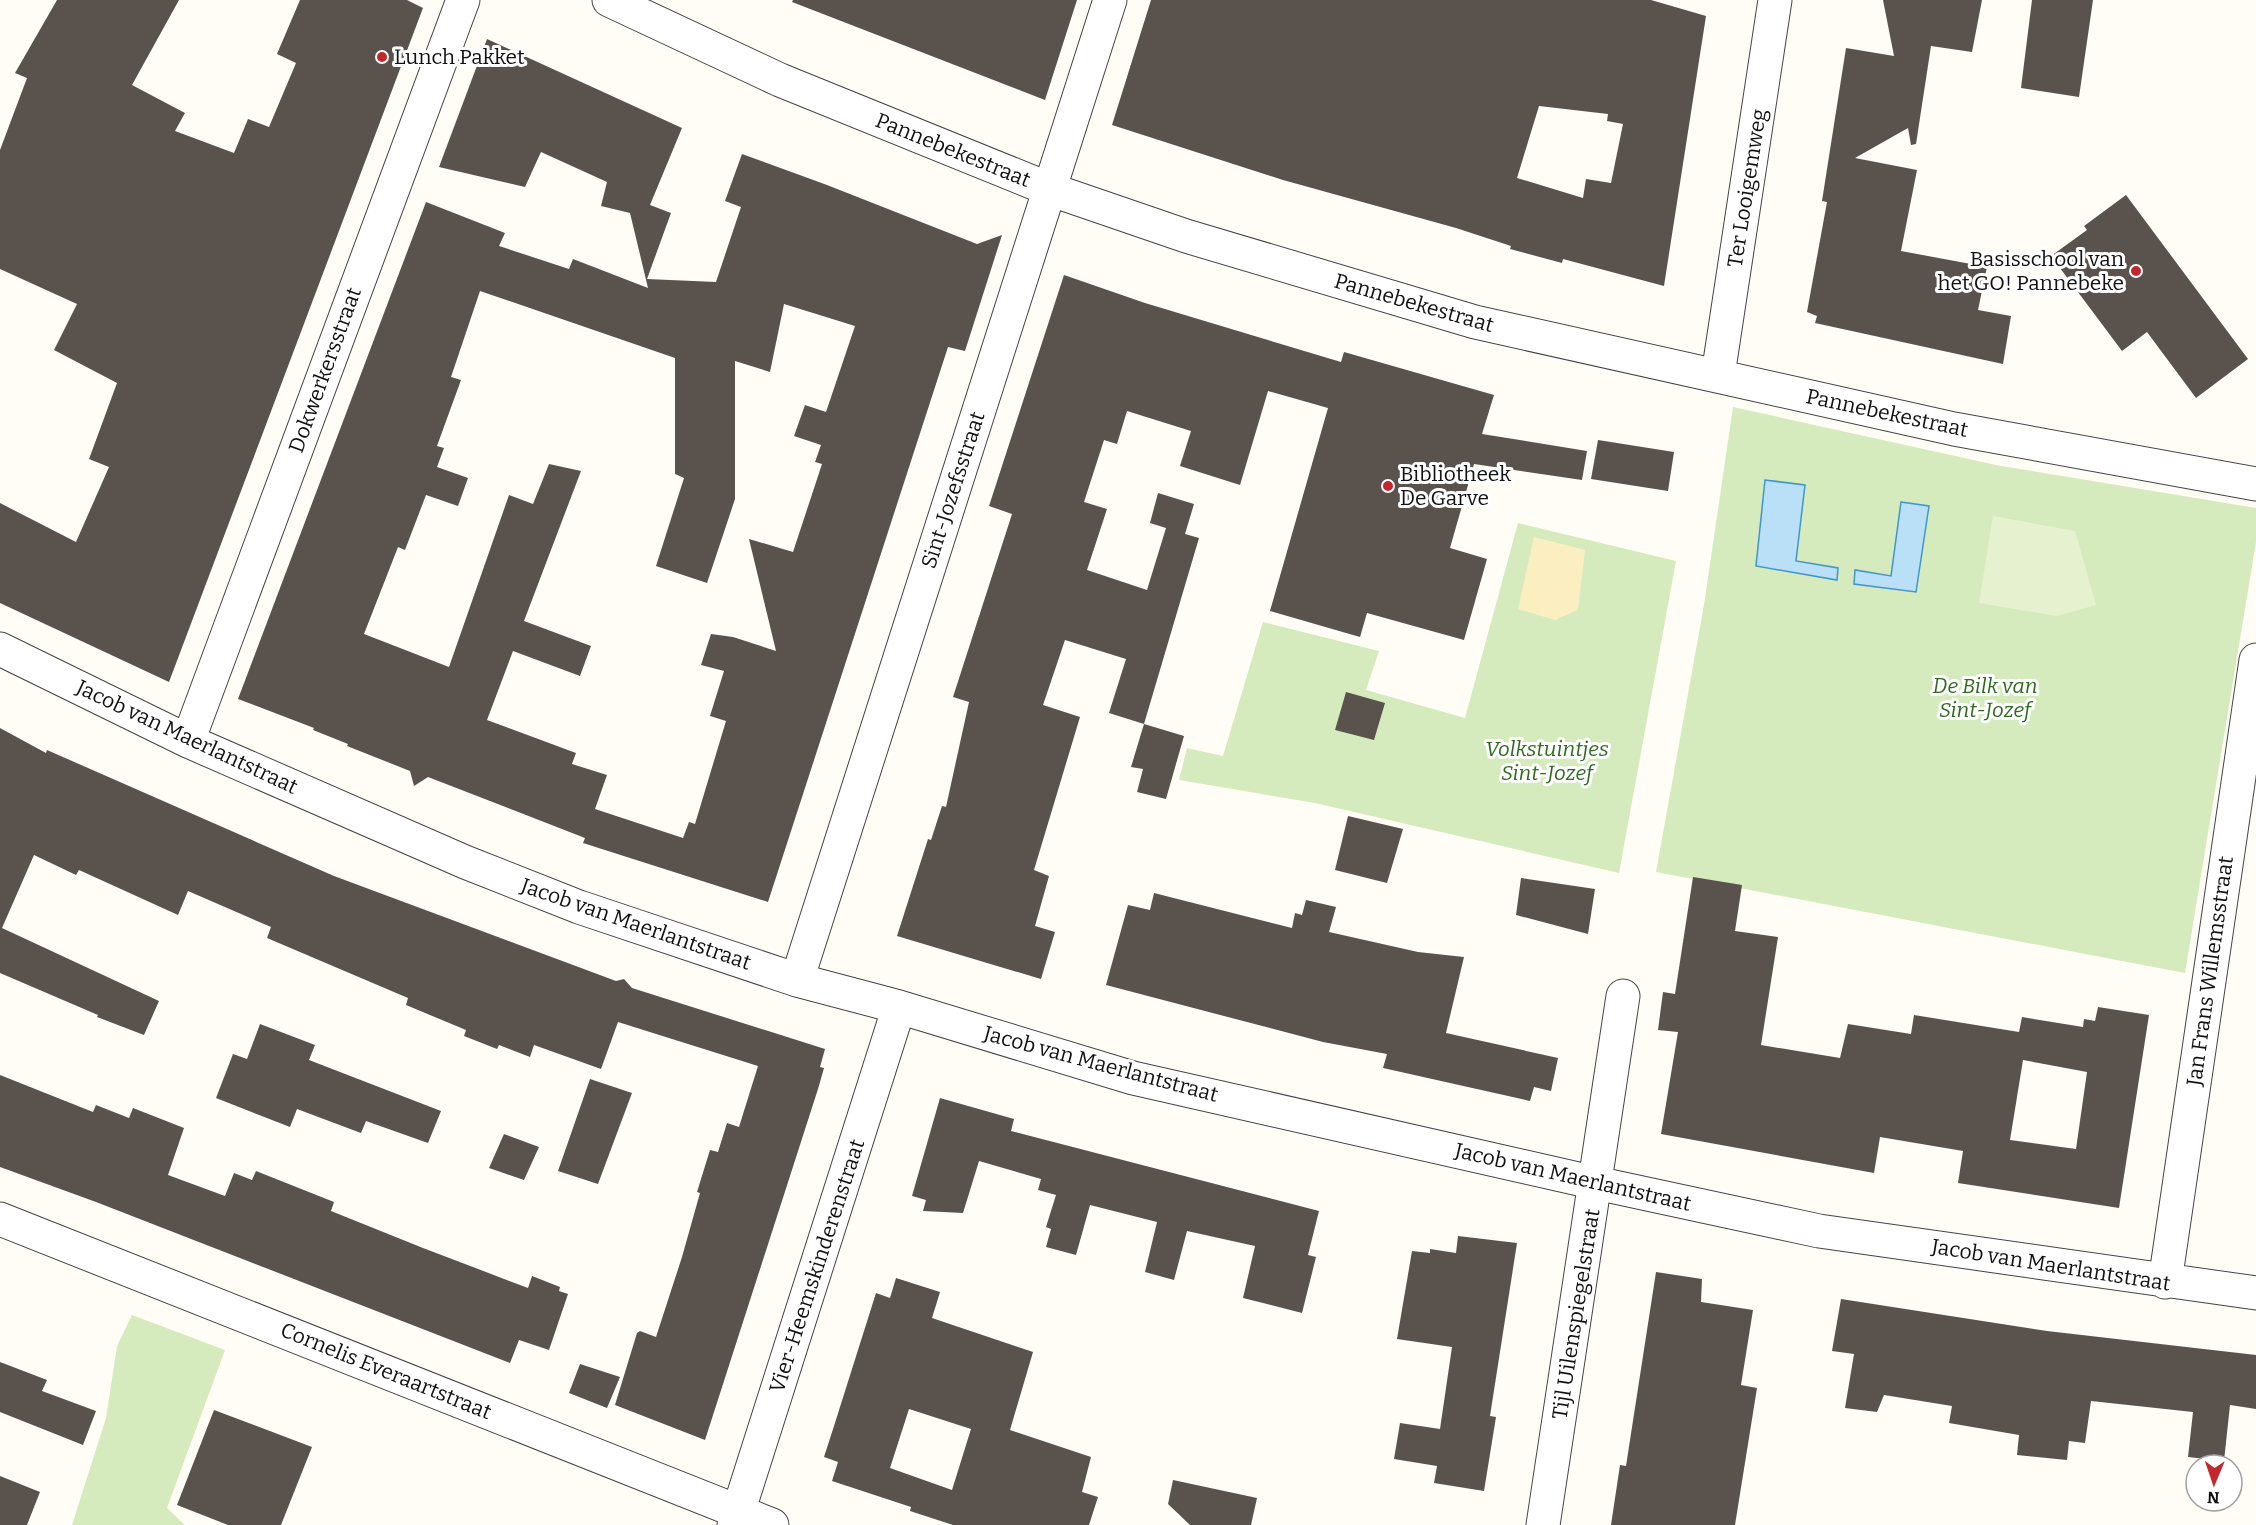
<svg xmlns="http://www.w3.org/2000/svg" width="2256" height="1525" font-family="Bitter,serif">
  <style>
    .green { fill: #d5ebbd }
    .sand { fill: #fbeec1 }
    .pitch { fill: #e6f2cf }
    .water { fill: #b9e0f7; stroke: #3f96cf; stroke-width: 1.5 }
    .building { fill: #5a524d; fill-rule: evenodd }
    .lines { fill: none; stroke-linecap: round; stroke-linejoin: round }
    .street-casing { stroke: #444; stroke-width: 35 }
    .street { stroke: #fff; stroke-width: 33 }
    .poi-dot { fill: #c4262e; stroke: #fff; stroke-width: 2 }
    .labels { text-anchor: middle; stroke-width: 6; stroke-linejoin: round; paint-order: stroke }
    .poi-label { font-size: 21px; fill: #111; stroke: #fff; text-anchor: start }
    .street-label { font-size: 21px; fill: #111; stroke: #fff }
    .park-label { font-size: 21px; font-style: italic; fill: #2f6b1f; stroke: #fff }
  </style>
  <rect width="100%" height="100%" fill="#fffdf5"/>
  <path class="green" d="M 1733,407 L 1996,465 L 2256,508 L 2256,542 L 2185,973 L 1656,872 L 1704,605 Z
    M 1518,523 L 1676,561 L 1619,873 L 1315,803 L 1179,780 L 1187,748 L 1223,756 L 1263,622 L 1379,651 L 1366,690 L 1465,718 Z
    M 132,1315 L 225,1350 L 167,1508 L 185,1525 L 72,1525 L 106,1418 L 117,1346 Z"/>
  <path class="sand" d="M 1534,537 L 1585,550 L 1578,610 L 1555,620 L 1518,609 Z"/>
  <path class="pitch" d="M 1993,516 L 2075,531 L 2096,605 L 2057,616 L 1979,603 Z"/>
  <path class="water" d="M 1765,480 L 1805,485 L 1796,561 L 1838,568 L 1837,580 L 1756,566 Z
    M 1901,502 L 1929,506 L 1916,592 L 1854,584 L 1855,570 L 1891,576 Z"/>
  <path class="building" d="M 57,0 L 179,0 L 132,85 L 185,113 L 175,131 L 234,153 L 248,119 L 269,127 L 296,63 L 277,54 L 300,0 L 407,0 L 423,8 L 169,682 L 0,603 L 0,503 L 76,542 L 109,467 L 89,459 L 117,383 L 54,350 L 77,304 L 0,269 L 0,150 L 27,78 L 15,73 Z
    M 793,0 L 1077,0 L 1045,100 L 792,2 Z
    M 1151,0 L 1651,0 L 1706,16 L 1664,286 L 1563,259 L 1562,263 L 1510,249 L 1511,246 L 1456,228 L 1283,180 L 1112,125 ZM 1539,106 L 1608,114 L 1607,121 L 1623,124 L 1611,183 L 1586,179 L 1583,198 L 1517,178 Z
    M 1883,0 L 1982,0 L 1972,52 L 1931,46 L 1916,144 L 1911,145 L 1908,128 L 1855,158 L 1917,170 L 1901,251 L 1987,267 L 1978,310 L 2011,316 L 2003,364 L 1815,323 L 1817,316 L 1807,312 L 1827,202 L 1822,201 L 1846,48 L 1894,56 Z
    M 2032,0 L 2093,0 L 2079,97 L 2021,88 Z
    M 487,39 L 682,128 L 650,205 L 671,213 L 647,279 L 716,282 L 741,207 L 725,201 L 742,154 L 827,185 L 977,244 L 1002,235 L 965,351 L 948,347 L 768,902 L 583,843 L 585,838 L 428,777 L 414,786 L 410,771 L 347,746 L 348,744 L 313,730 L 314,728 L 238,699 L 426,202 L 505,233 L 499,246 L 569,269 L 573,259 L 648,288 L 630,213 L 601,206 L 607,182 L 541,152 L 525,187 L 439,167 ZM 480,291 L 675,358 L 675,474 L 684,478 L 656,566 L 707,583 L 735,499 L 735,361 L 770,372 L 784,304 L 855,326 L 826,412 L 805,405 L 794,436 L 821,445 L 815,462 L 822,464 L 793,552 L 749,539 L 776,651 L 733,637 L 711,634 L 701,665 L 724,671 L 710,716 L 726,721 L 695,824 L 689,822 L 683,838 L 595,809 L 607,775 L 572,764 L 576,753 L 487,720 L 513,651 L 580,676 L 591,646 L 524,621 L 581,471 L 549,464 L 533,504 L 509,495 L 449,667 L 364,634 L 398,547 L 405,550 L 426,495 L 458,506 L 468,478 L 437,467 L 444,448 L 437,446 L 461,380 L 451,377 Z
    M 2126,195 L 2248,359 L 2196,398 L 2147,332 L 2122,351 L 2051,256 L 2087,230 L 2084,226 Z
    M 1064,275 L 1145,303 L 1341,362 L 1344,352 L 1494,395 L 1482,434 L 1587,451 L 1582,480 L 1474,464 L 1450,548 L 1487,559 L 1464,640 L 1367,613 L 1360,637 L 1270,611 L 1328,408 L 1268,391 L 1240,485 L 1180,466 L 1191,431 L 1127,411 L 1117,444 L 1104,440 L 1084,502 L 1107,509 L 1087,570 L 1147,590 L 1166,528 L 1150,523 L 1158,493 L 1194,504 L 1185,534 L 1199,538 L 1144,724 L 1109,713 L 1126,659 L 1065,640 L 1043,705 L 1080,717 L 1034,870 L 1049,876 L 1035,926 L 1055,932 L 1041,979 L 897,936 L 928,839 L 931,840 L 942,806 L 946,807 L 969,702 L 953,697 L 1012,514 L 989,506 Z
    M 1598,440 L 1674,452 L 1668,491 L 1591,479 Z
    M 1346,692 L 1385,703 L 1374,740 L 1335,730 Z
    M 1144,724 L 1184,736 L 1166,799 L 1137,792 L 1143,769 L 1131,767 Z
    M 0,728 L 46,753 L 47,750 L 334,876 L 616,981 L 624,979 L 632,988 L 825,1049 L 820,1067 L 824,1068 L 818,1089 L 705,1440 L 615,1405 L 637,1333 L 640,1331 L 656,1337 L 682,1257 L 700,1193 L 697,1192 L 710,1150 L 718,1152 L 727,1123 L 739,1127 L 758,1066 L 618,1022 L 601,1069 L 534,1045 L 530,1057 L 499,1045 L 497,1049 L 464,1036 L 466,1030 L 406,1005 L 408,998 L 267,938 L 271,927 L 188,891 L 178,915 L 79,870 L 76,875 L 34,855 L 2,928 L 159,1001 L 144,1035 L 97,1017 L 98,1015 L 0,973 Z
    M 1348,816 L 1403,829 L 1387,883 L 1335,870 Z
    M 1693,877 L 1742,885 L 1735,931 L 1778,937 L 1761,1045 L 1840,1058 L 1848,1024 L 1911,1034 L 1914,1015 L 2019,1032 L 2022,1017 L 2083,1027 L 2084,1019 L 2095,1021 L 2098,1007 L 2149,1015 L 2119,1208 L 1958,1183 L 1963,1151 L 1880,1137 L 1874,1173 L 1661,1134 L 1678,1032 L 1658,1030 L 1663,992 L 1675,994 ZM 2023,1060 L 2087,1072 L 2076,1149 L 2010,1140 Z
    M 1521,878 L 1595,889 L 1588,934 L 1516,915 Z
    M 1154,893 L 1292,928 L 1295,913 L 1302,915 L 1306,900 L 1336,907 L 1329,932 L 1418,952 L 1464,957 L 1446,1033 L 1558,1058 L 1551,1091 L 1534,1087 L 1530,1101 L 1383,1068 L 1387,1054 L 1323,1042 L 1106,985 L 1128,905 L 1150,910 Z
    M 260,1024 L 315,1045 L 309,1060 L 441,1111 L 428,1143 L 366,1121 L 361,1133 L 297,1109 L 290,1127 L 216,1098 L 233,1054 L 247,1059 Z
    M 0,1075 L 93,1112 L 96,1105 L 129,1118 L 133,1108 L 184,1128 L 168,1175 L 225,1196 L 234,1173 L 252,1180 L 256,1171 L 334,1202 L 331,1211 L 423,1248 L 528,1288 L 532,1276 L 560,1287 L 559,1291 L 568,1294 L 549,1350 L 519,1340 L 510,1363 L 96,1202 L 0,1167 Z
    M 590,1079 L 632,1093 L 598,1184 L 558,1171 Z
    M 940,1098 L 1014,1119 L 1011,1131 L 1319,1211 L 1308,1255 L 1316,1257 L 1302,1313 L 1243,1298 L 1255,1246 L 1187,1231 L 1174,1280 L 1145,1272 L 1157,1222 L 1090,1205 L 1076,1255 L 1046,1247 L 1051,1229 L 1046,1227 L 1056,1195 L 1038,1190 L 1041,1179 L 979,1161 L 963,1213 L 923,1211 L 926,1200 L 912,1196 Z
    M 504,1134 L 539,1147 L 524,1180 L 489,1168 Z
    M 1458,1236 L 1517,1243 L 1490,1416 L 1496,1417 L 1484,1491 L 1434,1483 L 1437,1466 L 1394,1459 L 1400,1423 L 1440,1429 L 1452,1347 L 1397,1339 L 1412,1251 L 1430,1253 L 1430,1249 L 1456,1253 Z
    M 1656,1272 L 1702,1279 L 1701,1302 L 1753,1310 L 1741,1385 L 1757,1388 L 1735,1525 L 1611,1525 L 1620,1465 L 1626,1466 Z
    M 896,1278 L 940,1292 L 932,1318 L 1033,1352 L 1010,1430 L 1091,1457 L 1082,1492 L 1098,1497 L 1089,1525 L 953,1525 L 910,1511 L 911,1507 L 832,1481 L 838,1462 L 824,1457 L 834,1426 L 876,1293 L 890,1298 ZM 909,1409 L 971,1429 L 952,1490 L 890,1468 Z
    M 1841,1299 L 2047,1331 L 2256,1355 L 2256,1409 L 2230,1405 L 2224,1461 L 2188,1457 L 2193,1412 L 2091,1401 L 2085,1443 L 2069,1441 L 2067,1460 L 2017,1455 L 2019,1435 L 1949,1423 L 1952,1406 L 1884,1395 L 1877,1412 L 1845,1408 L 1854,1354 L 1832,1351 Z
    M 0,1362 L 47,1380 L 42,1391 L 96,1411 L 83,1445 L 0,1412 Z
    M 580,1364 L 620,1377 L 607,1408 L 569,1393 Z
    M 214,1410 L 312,1447 L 281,1525 L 228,1525 L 177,1505 Z
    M 0,1476 L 40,1492 L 27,1525 L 0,1525 Z
    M 1173,1480 L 1257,1498 L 1251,1525 L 1190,1525 L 1168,1504 Z"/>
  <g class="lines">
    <defs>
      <path id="street" d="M 609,0 L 780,80 L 1049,189 L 1186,236 L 1475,322 L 1954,429 L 2256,484
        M 1718,375 L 1775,0
        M 0,649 L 188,741 L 465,862 L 579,907 L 797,980 L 899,1007 L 1133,1078 L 1596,1183 L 1819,1231 L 2256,1293
        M 188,741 L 463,0
        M 797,980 L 1110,0
        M 0,1219 L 772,1525
        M 2165,1282 L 2256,660
        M 734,1525 L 899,1007
        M 1543,1525 L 1623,996"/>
    </defs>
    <use href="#street" class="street-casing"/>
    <use href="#street" class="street"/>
  </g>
  <g class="poi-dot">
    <circle cx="382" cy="57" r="6"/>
    <circle cx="2136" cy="271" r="6"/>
    <circle cx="1388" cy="486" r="6"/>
  </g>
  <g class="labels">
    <g class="poi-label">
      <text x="394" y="64">Lunch Pakket</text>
      <text x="2124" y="266" text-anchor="end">Basisschool van<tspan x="2124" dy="24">het GO! Pannebeke</tspan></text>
      <text x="1400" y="481">Bibliotheek<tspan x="1400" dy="24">De Garve</tspan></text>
    </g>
    <g class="street-label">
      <text transform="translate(953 150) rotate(22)" y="7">Pannebekestraat</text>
      <text transform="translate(1747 188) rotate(-81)" y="7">Ter Looigemweg</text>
      <text transform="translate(1414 303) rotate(16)" y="7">Pannebekestraat</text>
      <text transform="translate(325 370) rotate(-70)" y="7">Dokwerkersstraat</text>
      <text transform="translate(1887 413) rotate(12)" y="7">Pannebekestraat</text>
      <text transform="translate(953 490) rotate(-72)" y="7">Sint-Jozefsstraat</text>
      <text transform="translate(187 737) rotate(25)" y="7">Jacob van Maerlantstraat</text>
      <text transform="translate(636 924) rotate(19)" y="7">Jacob van Maerlantstraat</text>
      <text transform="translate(2210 971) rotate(-82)" y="7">Jan Frans Willemsstraat</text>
      <text transform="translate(1101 1064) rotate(15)" y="7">Jacob van Maerlantstraat</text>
      <text transform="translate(1573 1177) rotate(13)" y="7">Jacob van Maerlantstraat</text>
      <text transform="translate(2051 1265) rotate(9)" y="7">Jacob van Maerlantstraat</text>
      <text transform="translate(817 1266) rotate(-72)" y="7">Vier-Heemskinderenstraat</text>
      <text transform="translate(1576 1314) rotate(-81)" y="7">Tijl Uilenspiegelstraat</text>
      <text transform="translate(386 1371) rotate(22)" y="7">Cornelis Everaartstraat</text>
    </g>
    <g class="park-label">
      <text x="1985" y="693">De Bilk van<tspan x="1985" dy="24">Sint-Jozef</tspan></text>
      <text x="1547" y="756">Volkstuintjes<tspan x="1547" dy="24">Sint-Jozef</tspan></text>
    </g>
  </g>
  <g transform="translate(2214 1483) rotate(182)"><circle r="28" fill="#ffffff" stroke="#a0a0a0" stroke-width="1.5"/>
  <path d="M0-4.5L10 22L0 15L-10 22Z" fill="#c4262e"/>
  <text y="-9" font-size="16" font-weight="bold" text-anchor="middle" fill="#111111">N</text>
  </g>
</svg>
